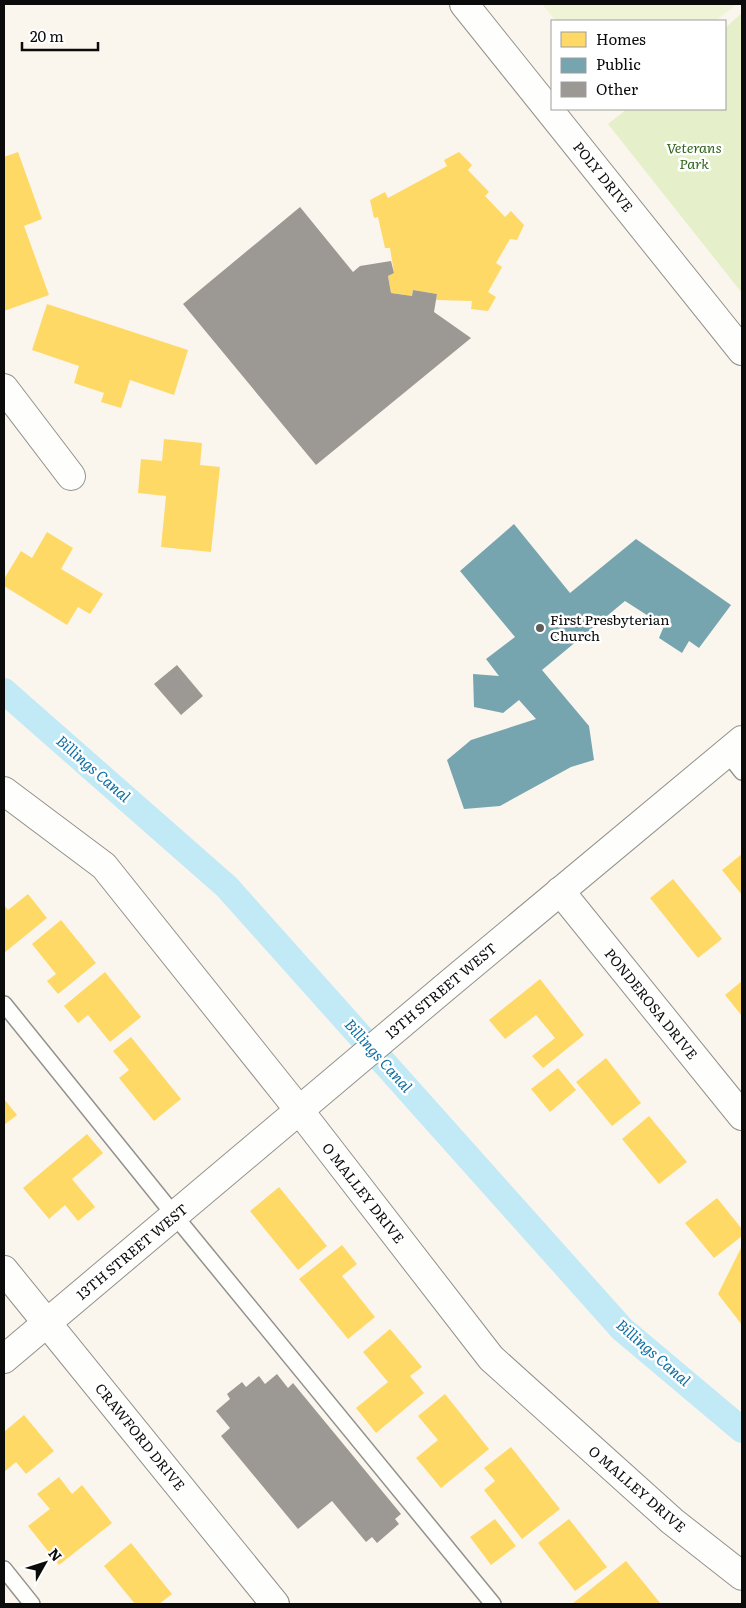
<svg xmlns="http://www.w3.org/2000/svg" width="746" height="1608" font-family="Literata,serif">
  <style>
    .green { fill: #e5f0cb }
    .pitch { fill: #eff4d6 }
    .homes { fill: #ffd966 }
    .public { fill: #76a5af }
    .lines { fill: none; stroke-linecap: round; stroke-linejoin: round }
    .canal { stroke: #c2e9f6; stroke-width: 26 }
    .building { fill: #9c9994 }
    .service-casing { stroke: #93918d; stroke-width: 18 }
    .minor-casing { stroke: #93918d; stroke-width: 30 }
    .tertiary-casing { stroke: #93918d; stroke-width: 30 }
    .service { stroke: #fefefc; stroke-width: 15 }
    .minor { stroke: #fefefc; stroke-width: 28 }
    .tertiary { stroke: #fefefc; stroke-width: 28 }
    .poi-dot { fill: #5f5d5a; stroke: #fff; stroke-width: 2 }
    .labels { text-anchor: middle; stroke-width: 5; stroke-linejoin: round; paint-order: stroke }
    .park-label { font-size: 14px; font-style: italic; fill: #2f6518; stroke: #fff }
    .street-label { font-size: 14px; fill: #0b0b0b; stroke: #fff }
    .poi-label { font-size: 14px; fill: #0b0b0b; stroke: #fff; text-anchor: start }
    .water-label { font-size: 15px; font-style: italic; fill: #0e6fa3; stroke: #fff }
  </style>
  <rect width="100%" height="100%" fill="#faf6ed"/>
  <path class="green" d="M 742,13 L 742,293 L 608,124 L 627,109 L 725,109 L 725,28 Z"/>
  <path class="pitch" d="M 542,4 L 737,4 L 715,21 L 556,21 Z"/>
  <path class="homes" d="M 18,152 L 42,219 L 24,226 L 49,295 L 4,311 L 4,157 Z
    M 459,152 L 472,165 L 468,170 L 489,192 L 485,196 L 505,217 L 511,211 L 524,225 L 517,240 L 510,239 L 496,263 L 502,267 L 488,292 L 496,297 L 488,311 L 471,309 L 472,301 L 436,300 L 437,294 L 413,290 L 412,296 L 391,293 L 388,276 L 394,273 L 390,248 L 385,248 L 378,217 L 374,218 L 370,200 L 385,192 L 388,198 L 447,166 L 444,160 Z
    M 47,304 L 188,350 L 174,395 L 130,380 L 121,408 L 101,402 L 104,393 L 74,383 L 79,366 L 32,350 Z
    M 164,439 L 202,443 L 200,465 L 220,467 L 211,552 L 161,547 L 166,496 L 138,493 L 141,459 L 162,461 Z
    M 47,532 L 73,548 L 61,569 L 103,594 L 90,614 L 78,607 L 67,625 L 4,586 L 4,579 L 21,551 L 32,558 Z
    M 742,854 L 742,895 L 722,870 Z
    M 673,879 L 722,939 L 698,958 L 650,898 Z
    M 28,894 L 47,918 L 4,953 L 4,905 L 8,910 Z
    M 61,920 L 96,963 L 58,994 L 47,981 L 56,974 L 32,944 Z
    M 105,972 L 141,1017 L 110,1042 L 88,1015 L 78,1023 L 64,1006 Z
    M 540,979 L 584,1035 L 543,1068 L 532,1056 L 555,1038 L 536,1015 L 505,1039 L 489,1020 Z
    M 742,981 L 742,1016 L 725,995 Z
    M 131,1037 L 181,1099 L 154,1121 L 119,1078 L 129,1070 L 113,1051 Z
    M 606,1058 L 641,1103 L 612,1126 L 576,1082 Z
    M 558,1068 L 576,1090 L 550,1112 L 531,1089 Z
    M 4,1099 L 17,1115 L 4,1125 Z
    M 649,1116 L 687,1162 L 659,1184 L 622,1139 Z
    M 87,1134 L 103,1153 L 72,1179 L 95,1207 L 78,1221 L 65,1205 L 49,1219 L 23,1188 Z
    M 279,1187 L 327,1246 L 298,1270 L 250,1211 Z
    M 717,1198 L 742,1229 L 742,1236 L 714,1258 L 685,1223 Z
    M 342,1245 L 357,1264 L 342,1276 L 375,1317 L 348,1339 L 299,1279 Z
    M 742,1246 L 742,1325 L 718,1294 Z
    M 390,1329 L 422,1367 L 410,1376 L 424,1393 L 376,1433 L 356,1408 L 388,1382 L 363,1352 Z
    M 445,1394 L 489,1449 L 441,1488 L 416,1458 L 438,1440 L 418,1416 Z
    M 24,1415 L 54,1451 L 26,1474 L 16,1462 L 4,1472 L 4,1432 Z
    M 511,1447 L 560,1509 L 522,1539 L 484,1490 L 495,1481 L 484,1468 Z
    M 59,1477 L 72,1494 L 82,1485 L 112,1523 L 59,1565 L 28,1526 L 50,1509 L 37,1494 Z
    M 495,1519 L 516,1546 L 491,1565 L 470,1537 Z
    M 569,1519 L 607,1567 L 575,1591 L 538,1543 Z
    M 131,1543 L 172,1594 L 159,1604 L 135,1604 L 104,1566 Z
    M 626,1561 L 661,1604 L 572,1604 Z"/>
  <path class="public" d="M 514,524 L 570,593 L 636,539 L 731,605 L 699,648 L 689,641 L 682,653 L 659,638 L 664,626 L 625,601 L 542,670 L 589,726 L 594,760 L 571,767 L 500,806 L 464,809 L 447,760 L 471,740 L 536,719 L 519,700 L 503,713 L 474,707 L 473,674 L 499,676 L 486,659 L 515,637 L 460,571 Z"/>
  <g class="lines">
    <path class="canal" d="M 4,691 L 227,887 L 622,1329 L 742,1430"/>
  </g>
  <path class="building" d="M 300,207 L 353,272 L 360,266 L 391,261 L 394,273 L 388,276 L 391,293 L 412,296 L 413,290 L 437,294 L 434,312 L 471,338 L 316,465 L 183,304 Z
    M 177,665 L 203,696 L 181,715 L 154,684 Z
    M 277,1374 L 288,1388 L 293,1383 L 401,1514 L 395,1519 L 399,1524 L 377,1543 L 372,1537 L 366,1542 L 332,1501 L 298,1529 L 221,1436 L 230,1428 L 216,1411 L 230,1399 L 227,1394 L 242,1382 L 246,1387 L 259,1376 L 265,1384 Z"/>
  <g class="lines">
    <defs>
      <path id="service" d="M 727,753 L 742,772
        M 4,1004 L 175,1216 L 493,1604
        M 4,1569 L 32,1604"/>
      <path id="minor" d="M 4,388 L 71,476
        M 4,791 L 104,866 L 299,1110 L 491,1358 L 672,1521 L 742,1576
        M 560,891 L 742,1116
        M 4,1270 L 275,1604"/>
      <path id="tertiary" d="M 464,4 L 742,351
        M 4,1359 L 449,984 L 742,740"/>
    </defs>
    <use href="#service" class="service-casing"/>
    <use href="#minor" class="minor-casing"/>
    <use href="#tertiary" class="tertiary-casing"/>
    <use href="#service" class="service"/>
    <use href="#minor" class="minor"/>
    <use href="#tertiary" class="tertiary"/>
  </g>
  <circle class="poi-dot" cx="540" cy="628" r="5"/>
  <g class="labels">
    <g class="park-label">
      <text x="694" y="153">Veterans<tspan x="694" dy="16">Park</tspan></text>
    </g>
    <g class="street-label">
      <text transform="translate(603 177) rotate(51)" y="5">POLY DRIVE</text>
      <text transform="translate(441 991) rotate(-40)" y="5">13TH STREET WEST</text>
      <text transform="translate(651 1004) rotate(51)" y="5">PONDEROSA DRIVE</text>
      <text transform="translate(363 1193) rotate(52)" y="5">O MALLEY DRIVE</text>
      <text transform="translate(132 1252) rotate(-40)" y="5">13TH STREET WEST</text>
      <text transform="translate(140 1437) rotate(51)" y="5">CRAWFORD DRIVE</text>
      <text transform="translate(637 1489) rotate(41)" y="5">O MALLEY DRIVE</text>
    </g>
    <g class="poi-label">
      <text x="550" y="625">First Presbyterian<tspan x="550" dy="16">Church</tspan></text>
    </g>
    <g class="water-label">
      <text transform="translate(93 769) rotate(41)" y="5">Billings Canal</text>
      <text transform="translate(378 1056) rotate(48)" y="5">Billings Canal</text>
      <text transform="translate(653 1353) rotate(41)" y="5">Billings Canal</text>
    </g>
  </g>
  <rect width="746" height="1608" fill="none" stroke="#0b0b0b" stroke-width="10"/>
  <rect x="551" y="20" width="175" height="90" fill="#ffffff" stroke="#9d9d9d"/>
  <rect x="561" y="32" width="25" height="15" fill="#ffd966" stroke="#9d9d9d"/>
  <text x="596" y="45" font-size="15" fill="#0b0b0b">Homes</text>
  <rect x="561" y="58" width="25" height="15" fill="#76a5af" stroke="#9d9d9d"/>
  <text x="596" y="70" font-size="15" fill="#0b0b0b">Public</text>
  <rect x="561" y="82" width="25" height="15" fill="#9c9994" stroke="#9d9d9d"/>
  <text x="596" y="95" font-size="15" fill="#0b0b0b">Other</text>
  <g transform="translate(45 1563) rotate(51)" stroke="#ffffff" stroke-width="4" paint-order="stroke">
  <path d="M0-4L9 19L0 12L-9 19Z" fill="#0b0b0b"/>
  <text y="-8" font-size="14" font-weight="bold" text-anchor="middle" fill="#0b0b0b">N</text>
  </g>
  <path d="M22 42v8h76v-8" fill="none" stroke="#0b0b0b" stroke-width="2.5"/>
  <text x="30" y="42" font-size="15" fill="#0b0b0b" stroke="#ffffff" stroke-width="4" paint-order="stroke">20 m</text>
</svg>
